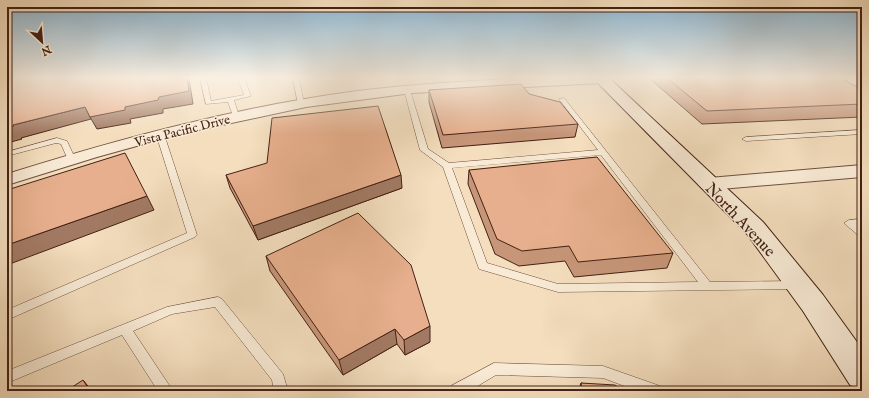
<svg xmlns="http://www.w3.org/2000/svg" width="869" height="398" font-family="'IM FELL English',serif">
  <style>
    .lines { fill: none; stroke-linecap: round; stroke-linejoin: round }
    .service-casing { stroke: #6f503e; stroke-width: 1 }
    .minor-casing { stroke: #6f503e; stroke-width: 2 }
    .tertiary-casing { stroke: #6f503e; stroke-width: 2 }
    .secondary-casing { stroke: #432114; stroke-width: 2 }
    .service { fill: #f8ead5; fill-rule: evenodd }
    .minor { fill: #f8ead5; fill-rule: evenodd }
    .tertiary { fill: #f8ead5; fill-rule: evenodd }
    .secondary { fill: #f8ead5; fill-rule: evenodd }
    .wall { fill: #c79679; stroke: #432114 }
    .shaded-wall { fill: #a27a63; stroke: #432114 }
    .building { fill: #e7af8d; stroke: #432114 }
    .labels { text-anchor: middle; stroke-width: 3; stroke-linejoin: round; paint-order: stroke }
    .far-street-label { font-size: 13px; fill: #432114; stroke: #f8ead5 }
    .street-label { font-size: 16px; fill: #432114; stroke: #f8ead5 }
  </style>
  <rect width="100%" height="100%" fill="#f4debe"/>
  <filter id="stains"><feTurbulence type="fractalNoise" baseFrequency=".005" numOctaves="4"/><feColorMatrix values="0 0 0 0 .2 0 0 0 0 .09 0 0 0 0 .02 0 0 0 .5 -.17"/></filter>
  <radialGradient id="worn" r=".72"><stop offset=".6" stop-color="#630" stop-opacity="0"/><stop offset="1" stop-color="#630" stop-opacity=".3"/></radialGradient>
  <g class="lines">
    <defs>
      <path id="service" d="M 200,78 L 206,78 L 211,101 L 244,95 L 238,78 L 244,78 L 251,96 L 234,100 L 239,116 L 238,117 L 236,118 L 233,116 L 228,102 L 206,104 Z
        M 293,78 L 299,78 L 304,104 L 303,105 L 301,106 L 298,104 Z
        M 407,88 L 410,90 L 428,149 L 449,163 L 598,150 L 559,99 L 564,98 L 710,282 L 795,281 L 799,282 L 801,285 L 799,288 L 795,289 L 558,292 L 479,269 L 443,167 L 420,150 L 404,90 ZM 601,155 L 698,282 L 558,284 L 487,263 L 452,168 Z
        M 862,130 L 862,134 L 746,141 L 742,139 L 746,137 Z
        M 157,132 L 160,132 L 164,134 L 197,235 L 195,237 L 7,320 L 7,310 L 187,233 L 156,134 Z
        M 57,138 L 67,141 L 76,160 L 75,162 L 69,162 L 61,144 L 56,143 L 7,156 L 7,152 Z
        M 862,219 L 862,225 L 858,225 L 862,229 L 862,237 L 859,236 L 844,223 L 849,220 Z
        M 218,297 L 222,299 L 283,374 L 288,391 L 274,391 L 272,380 L 215,307 L 172,314 L 133,331 L 173,391 L 158,391 L 122,335 L 7,383 L 7,371 L 167,307 Z
        M 494,363 L 603,366 L 660,386 L 662,391 L 638,391 L 603,378 L 496,375 L 469,391 L 449,391 L 451,386 Z"/>
      <path id="minor" d="M 528,78 L 607,79 L 601,83 L 412,93 L 306,107 L 180,134 L 97,157 L 7,185 L 7,174 C 119,139 233,108 350,92 C 409,84 468,81 528,78 Z"/>
      <path id="tertiary" d="M 862,165 L 862,177 L 709,190 L 702,188 L 698,184 L 702,180 L 709,178 Z"/>
      <path id="secondary" d="M 593,78 L 609,78 L 763,222 L 823,295 L 862,349 L 862,390 L 850,385 L 803,311 L 747,234 Z"/>
    </defs>
    <use href="#service" class="service-casing"/>
    <use href="#minor" class="minor-casing"/>
    <use href="#tertiary" class="tertiary-casing"/>
    <use href="#secondary" class="secondary-casing"/>
    <use href="#service" class="service"/>
    <use href="#minor" class="minor"/>
    <use href="#tertiary" class="tertiary"/>
    <use href="#secondary" class="secondary"/>
  </g>
  <path class="wall" d="M 649,78 L 841,78 L 862,90 L 862,117 L 702,124 Z
    M 429,90 L 529,94 L 578,124 L 575,137 L 442,148 L 429,102 Z
    M 469,170 L 673,253 L 667,268 L 574,277 L 565,261 L 519,266 L 495,254 L 468,184 Z
    M 226,175 L 402,188 L 258,240 L 230,188 Z
    M 266,256 L 430,342 L 405,355 L 397,344 L 343,375 L 270,271 Z
    M 581,383 L 623,391 L 578,391 Z"/>
  <path class="shaded-wall" d="M 187,78 L 189,78 L 193,104 L 163,109 L 163,113 L 130,119 L 131,123 L 97,129 L 90,117 L 159,97 Z
    M 85,107 L 91,119 L 21,138 L 22,139 L 7,143 L 7,128 L 13,125 Z
    M 401,175 L 402,188 L 258,240 L 253,226 Z
    M 147,196 L 154,210 L 7,265 L 7,245 Z
    M 430,326 L 430,342 L 405,355 L 404,340 Z
    M 395,329 L 397,344 L 343,375 L 339,360 Z
    M 83,380 L 92,391 L 90,391 Z"/>
  <path class="building" d="M 10,78 L 187,78 L 189,91 L 159,97 L 158,100 L 125,107 L 125,110 L 90,117 L 85,107 L 13,125 L 14,126 L 7,128 L 7,80 Z
    M 667,78 L 841,78 L 862,90 L 862,104 L 707,111 Z
    M 521,84 L 529,94 L 560,102 L 578,124 L 443,135 L 429,90 Z
    M 378,106 L 401,175 L 253,226 L 226,175 L 267,163 L 272,118 Z
    M 125,153 L 147,196 L 7,245 L 7,190 Z
    M 597,157 L 673,253 L 578,262 L 569,246 L 522,251 L 497,239 L 469,170 Z
    M 358,213 L 411,265 L 430,326 L 404,340 L 395,329 L 339,360 L 266,256 Z
    M 83,380 L 90,391 L 66,391 Z
    M 581,383 L 615,385 L 623,391 L 582,391 Z"/>
  <linearGradient id="sky" x2="0" y2="1"><stop stop-color="#8ab7d5"/><stop offset="0.58" stop-color="#faf0e2"/><stop offset="1" stop-color="#faf0e2" stop-opacity="0"/></linearGradient>
  <rect width="869" height="134" fill="url(#sky)"/>
  <g class="labels">
    <g class="far-street-label">
      <text transform="translate(182 130) rotate(-14)" y="5">Vista Pacific Drive</text>
    </g>
    <g class="street-label">
      <text transform="translate(741 219) rotate(47)" y="6">North Avenue</text>
    </g>
  </g>
  <rect width="869" height="398" fill="none" stroke="#f4debe" stroke-width="24"/>
  <rect x="8" y="8" width="853" height="382" fill="none" stroke="#432114" stroke-width="2"/>
  <rect x="12" y="12" width="845" height="374" fill="none" stroke="#432114"/>
  <g transform="translate(42 42) rotate(154)" stroke="#f8ead5" stroke-width="3" paint-order="stroke">
  <path d="M0-3L7 15L0 10L-7 15Z" fill="#432114"/>
  <text y="-6" font-size="11" font-weight="bold" text-anchor="middle" fill="#432114">N</text>
  </g>
  <rect width="100%" height="100%" filter="url(#stains)"/>
  <rect width="100%" height="100%" fill="url(#worn)"/>
</svg>
